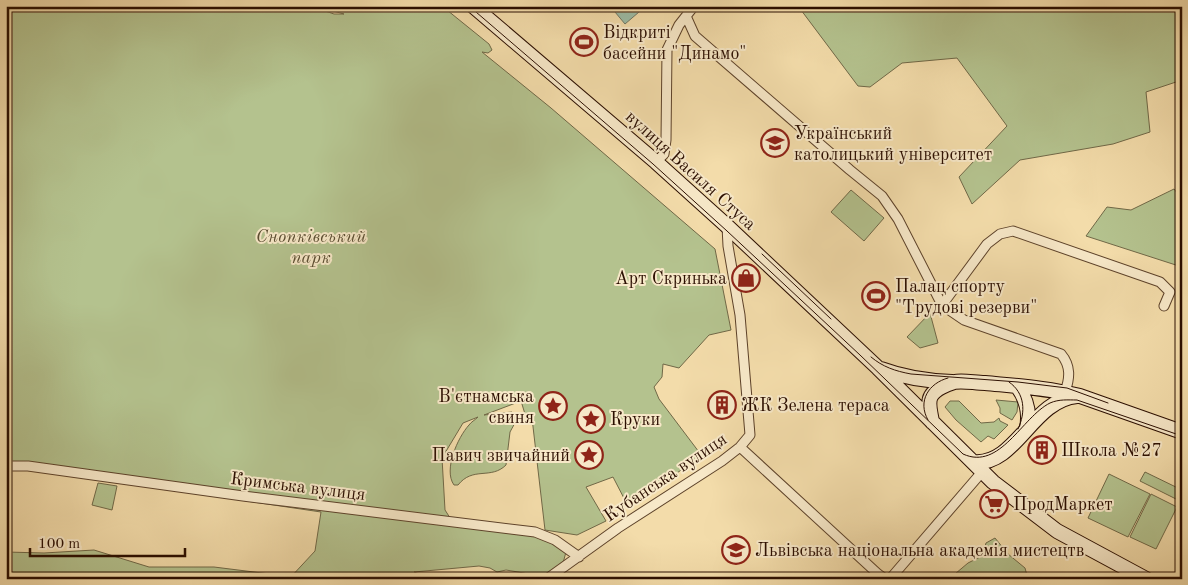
<svg xmlns="http://www.w3.org/2000/svg" width="1188" height="585" font-family="'Old Standard TT',serif">
  <style>
    .green { fill: #b4c28e; stroke: #706847 }
    .water { fill: #9cbca6; stroke: #6f7664 }
    .lines { fill: none; stroke-linecap: round; stroke-linejoin: round }
    .street-casing { stroke: #5d422a; stroke-width: 11 }
    .secondary-casing { stroke: #2b0e00; stroke-width: 16 }
    .street { stroke: #f7e8c8; stroke-width: 9 }
    .secondary { stroke: #f7e8c8; stroke-width: 14 }
    .tram { stroke: #2b0e00; stroke-width: 1 }
    .labels { text-anchor: middle; stroke-width: 4; stroke-linejoin: round; paint-order: stroke }
    .poi-label { font-size: 18px; fill: #2b0e00; stroke: #f7e8c8; text-anchor: start }
    .street-label { font-size: 18px; fill: #2b0e00; stroke: #f7e8c8 }
    .park-label { font-size: 18px; font-style: italic; fill: #5b4d32; stroke: #f7e8c8 }
  </style>
  <rect width="100%" height="100%" fill="#f3dcaa"/>
  <filter id="stains"><feTurbulence type="fractalNoise" baseFrequency=".004" numOctaves="4"/><feColorMatrix values="0 0 0 0 .2 0 0 0 0 .09 0 0 0 0 .02 0 0 0 .5 -.17"/></filter>
  <radialGradient id="worn" r=".72"><stop offset=".6" stop-color="#630" stop-opacity="0"/><stop offset="1" stop-color="#630" stop-opacity=".3"/></radialGradient>
  <path class="green" d="M 6,6 L 311,6 L 334,14 L 344,14 L 315,6 L 393,6 L 408,11 L 418,6 L 442,6 L 489,44 L 492,50 L 488,53 L 482,52 L 551,108 L 715,249 L 731,330 L 709,335 L 679,368 L 663,364 L 662,377 L 654,387 L 659,399 L 702,456 L 628,506 L 613,477 L 586,487 L 606,521 L 577,535 L 545,530 L 532,418 L 525,414 L 521,401 L 484,415 L 512,412 L 516,421 L 510,432 L 506,465 C 491,480 473,466 458,485 L 454,485 C 443,470 458,437 469,425 C 471,422 475,420 478,417 L 463,423 L 442,458 L 445,510 L 454,524 L 528,533 L 551,541 L 566,552 L 563,563 L 543,577 L 536,578 L 524,573 L 506,570 L 497,572 L 490,568 L 479,566 L 414,572 L 419,574 L 417,579 L 289,579 L 315,551 L 321,512 L 30,469 L 6,469 Z
    M 798,6 L 1182,6 L 1182,80 L 1146,92 L 1150,132 L 1113,144 L 1020,160 L 972,204 L 959,177 L 1007,126 L 957,58 L 902,63 L 870,87 L 858,86 Z
    M 1174,189 L 1182,199 L 1182,267 L 1086,236 L 1107,207 L 1131,210 Z
    M 851,190 L 884,218 L 864,241 L 831,212 Z
    M 930,313 L 938,343 L 920,348 L 907,337 Z
    M 996,400 L 1018,402 L 1017,412 L 1012,420 L 1000,413 L 1000,408 Z
    M 950,401 L 959,401 L 981,423 L 994,422 L 999,418 L 1000,421 L 1008,425 L 994,439 L 988,436 L 981,442 L 956,420 L 945,407 Z
    M 1145,472 L 1182,490 L 1180,501 L 1140,481 Z
    M 1109,474 L 1150,494 L 1128,537 L 1088,518 Z
    M 98,483 L 117,486 L 112,510 L 92,505 Z
    M 1151,494 L 1177,507 L 1156,549 L 1130,537 Z
    M 995,538 L 1008,554 L 1025,568 L 1028,579 C 1013,579 1000,576 985,576 L 983,579 L 949,579 L 968,563 L 982,556 L 986,543 Z
    M 94,550 L 149,567 L 214,567 L 278,575 L 282,579 L 6,579 L 6,552 L 44,553 Z"/>
  <path class="water" d="M 610,6 L 646,6 L 625,24 Z"/>
  <g class="lines">
    <defs>
      <path id="street" d="M 686,16 L 695,36 L 850,170 L 882,196 L 898,219 L 942,305 L 964,320 L 1061,354 C 1071,366 1070,378 1065,392
        M 656,162 L 664,154 L 666,140 L 667,50 L 679,25 L 694,6
        M 942,305 L 987,244 L 1000,234 L 1013,231 L 1160,282 L 1170,292 L 1164,306
        M 740,447 L 878,574 L 885,579
        M 6,466 L 28,466 L 243,496 L 535,532 L 555,540 L 579,557
        M 547,579 L 618,528 L 722,461 L 740,447 L 750,435 L 740,315 L 728,246 L 727,226
        M 890,579 L 982,472"/>
      <path id="secondary" d="M 473,6 L 656,162 L 727,226 L 878,368 L 993,482 L 1057,531 L 1146,579
        M 881,369 C 905,378 927,381 952,382
        M 1017,386 C 1026,398 1030,413 1027,428
        M 932,422 C 931,414 927,403 931,396 C 935,389 947,384 954,382 C 963,380 975,383 985,383 C 1016,386 1049,388 1080,396 L 1182,432
        M 974,462 C 1016,466 1032,400 1077,396"/>
    </defs>
    <use href="#street" class="street-casing"/>
    <use href="#secondary" class="secondary-casing"/>
    <use href="#street" class="street"/>
    <use href="#secondary" class="secondary"/>
    <path class="tram" d="M 469,6 L 653,164 L 727,231 L 860,355 L 963,454 C 1000,471 1022,417 1050,403 C 1059,399 1068,400 1077,400 L 1182,436
      M 762,254 L 831,319
      M 871,357 C 883,367 895,371 911,374 L 1018,382 L 1067,388 L 1108,403
      M 1009,382 C 1025,393 1026,412 1018,429
      M 928,420 C 917,401 929,383 948,378"/>
  </g>
  <defs>
    <symbol id="stadium-ring" viewBox="-11 -11 22 22"><circle r="9.5" fill="#f7e8c8" stroke="#8f2418" stroke-width="1.5"/><path d="M0-5a6.5 5 0 1 0 0 10a6.5 5 0 1 0 0-10ZM-3.5-1.8h7v3.6h-7Z" fill="#8f2418"/></symbol>
    <symbol id="university-ring" viewBox="-11 -11 22 22"><circle r="9.5" fill="#f7e8c8" stroke="#8f2418" stroke-width="1.5"/><path d="M0-5L7-2L0 1L-7-2ZM-4 1L0 2.5L4 1V4Q0 6-4 4Z" fill="#8f2418"/></symbol>
    <symbol id="shop-ring" viewBox="-11 -11 22 22"><circle r="9.5" fill="#f7e8c8" stroke="#8f2418" stroke-width="1.5"/><path d="M-5-2.5h2.3a2.7 3.5 0 0 1 5.4 0H5L5.5 6h-11ZM-1.5-2.5h3a1.5 2.3 0 0 0-3 0Z" fill="#8f2418"/></symbol>
    <symbol id="building-ring" viewBox="-11 -11 22 22"><circle r="9.5" fill="#f7e8c8" stroke="#8f2418" stroke-width="1.5"/><path d="M-4-6H4V6H1V3H-1V6H-4ZM-2.5-4.3h1.7v1.8h-1.7ZM.8-4.3h1.7v1.8H.8ZM-2.5-1h1.7V.8h-1.7ZM.8-1h1.7V.8H.8Z" fill="#8f2418"/></symbol>
    <symbol id="sight-ring" viewBox="-11 -11 22 22"><circle r="9.5" fill="#f7e8c8" stroke="#8f2418" stroke-width="1.5"/><path d="M0-6L1.8-2.2L6-1.7L2.9 1.2L3.7 5.4L0 3.3L-3.7 5.4L-2.9 1.2L-6-1.7L-1.8-2.2Z" fill="#8f2418"/></symbol>
    <symbol id="supermarket-ring" viewBox="-11 -11 22 22"><circle r="9.5" fill="#f7e8c8" stroke="#8f2418" stroke-width="1.5"/><path d="M-6-5.5h2.5l.6 2H6L4.5 2H-2.5L-4.4-4H-6ZM-1.5 3.2a1.3 1.3 0 1 0 .1 0ZM3 3.2a1.3 1.3 0 1 0 .1 0Z" fill="#8f2418"/></symbol>
  </defs>
  <g fill-rule="evenodd">
    <use href="#stadium-ring" x="568" y="26" width="32" height="32"/>
    <use href="#university-ring" x="759" y="127" width="32" height="32"/>
    <use href="#shop-ring" x="730" y="262" width="32" height="32"/>
    <use href="#stadium-ring" x="860" y="280" width="32" height="32"/>
    <use href="#building-ring" x="706" y="389" width="32" height="32"/>
    <use href="#sight-ring" x="537" y="390" width="32" height="32"/>
    <use href="#sight-ring" x="575" y="403" width="32" height="32"/>
    <use href="#building-ring" x="1026" y="434" width="32" height="32"/>
    <use href="#sight-ring" x="573" y="439" width="32" height="32"/>
    <use href="#supermarket-ring" x="978" y="488" width="32" height="32"/>
    <use href="#university-ring" x="720" y="534" width="32" height="32"/>
  </g>
  <g class="labels">
    <g class="poi-label">
      <text x="603" y="38">Відкриті<tspan x="603" dy="21">басейни "Динамо"</tspan></text>
      <text x="794" y="139">Український<tspan x="794" dy="21">католицький університет</tspan></text>
      <text x="727" y="284" text-anchor="end">Арт Скринька</text>
      <text x="895" y="292">Палац спорту<tspan x="895" dy="21">"Трудові резерви"</tspan></text>
      <text x="534" y="402" text-anchor="end">В'єтнамська<tspan x="534" dy="21">свиня</tspan></text>
      <text x="741" y="411">ЖК Зелена тераса</text>
      <text x="610" y="425">Круки</text>
      <text x="1061" y="456">Школа №27</text>
      <text x="570" y="461" text-anchor="end">Павич звичайний</text>
      <text x="1013" y="510">ПродМаркет</text>
      <text x="755" y="556">Львівська національна академія мистецтв</text>
    </g>
    <g class="street-label">
      <text transform="translate(691 170) rotate(42)" y="6">вулиця Василя Стуса</text>
      <text transform="translate(665 477) rotate(-34)" y="6">Кубанська вулиця</text>
      <text transform="translate(298 486) rotate(7)" y="6">Кримська вулиця</text>
    </g>
    <g class="park-label">
      <text x="311" y="242">Снопківський<tspan x="311" dy="21">парк</tspan></text>
    </g>
  </g>
  <rect width="1188" height="585" fill="none" stroke="#f3dcaa" stroke-width="25"/>
  <rect x="8" y="8" width="1173" height="570" fill="none" stroke="#2b0e00" stroke-width="2.5"/>
  <rect x="12" y="12" width="1163" height="560" fill="none" stroke="#2b0e00"/>
  <path d="M30 548v8h155v-8" fill="none" stroke="#2b0e00" stroke-width="2.5"/>
  <text x="38" y="548" font-size="15" fill="#2b0e00" stroke="#f7e8c8" stroke-width="4" paint-order="stroke">100 m</text>
  <rect width="100%" height="100%" filter="url(#stains)"/>
  <rect width="100%" height="100%" fill="url(#worn)"/>
</svg>
